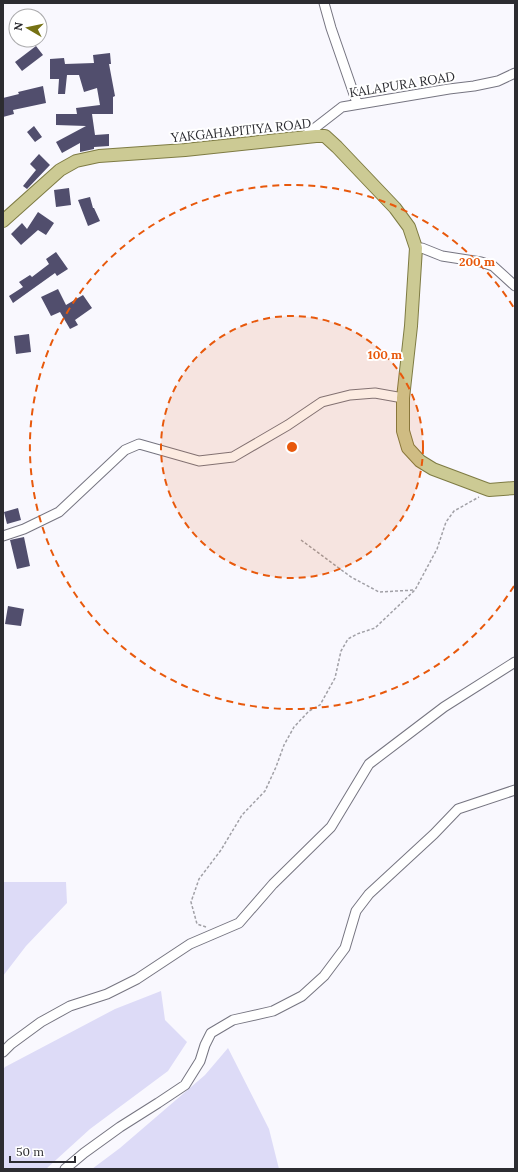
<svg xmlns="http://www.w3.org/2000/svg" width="518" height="1172" font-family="Lora,serif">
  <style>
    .green { fill: #dddbf7 }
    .building { fill: #514e6d }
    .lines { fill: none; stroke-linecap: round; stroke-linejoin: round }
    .minor-casing { stroke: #767581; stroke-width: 11 }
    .major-casing { stroke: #7e7b43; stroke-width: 14 }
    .path { stroke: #a1a0a6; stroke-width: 1.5; stroke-dasharray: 3 2; stroke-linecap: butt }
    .minor { stroke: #fff; stroke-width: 9 }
    .major { stroke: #ccca94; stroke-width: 12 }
    .ring { fill: none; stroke: #e8590c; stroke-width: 2; stroke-dasharray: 7 5 }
    .labels { text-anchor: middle; stroke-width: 4; stroke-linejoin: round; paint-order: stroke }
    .street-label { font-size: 13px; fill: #2c2c31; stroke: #fff }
    .centre { fill: #e8590c; stroke: #fff; stroke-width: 2 }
    .ring-label { font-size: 12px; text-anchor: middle; font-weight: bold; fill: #e8590c; stroke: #fff; stroke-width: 4; stroke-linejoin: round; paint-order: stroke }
  </style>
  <rect width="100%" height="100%" fill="#f9f8fe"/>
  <path class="green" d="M 3,882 L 66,882 L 67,903 L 26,946 L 3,976 Z
    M 161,991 L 165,1020 L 187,1042 L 168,1071 L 90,1129 L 46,1169 L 3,1169 L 3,1070 L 5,1067 L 115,1009 Z
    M 228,1048 L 269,1129 L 279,1169 L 92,1169 L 120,1148 L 205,1075 Z"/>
  <path class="building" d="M 36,46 L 43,55 L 22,71 L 15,62 Z
    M 110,53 L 111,64 L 109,64 L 115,96 L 113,97 L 113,114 L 92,114 L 95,135 L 109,134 L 109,146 L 94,147 L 94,149 L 80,152 L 80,143 L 62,153 L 56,142 L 86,126 L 56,125 L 56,114 L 77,114 L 76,108 L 100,105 L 97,88 L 84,92 L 79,75 L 67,75 L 65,94 L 58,94 L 59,79 L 50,79 L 50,59 L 64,58 L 65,64 L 94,63 L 93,55 Z
    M 43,86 L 46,103 L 13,110 L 14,114 L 3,117 L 3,98 L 19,94 L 18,92 Z
    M 34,126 L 42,137 L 35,142 L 27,132 Z
    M 39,154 L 50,165 L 27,189 L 23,186 L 36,170 L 30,164 Z
    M 69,188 L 71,205 L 56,207 L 54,190 Z
    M 90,197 L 93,208 L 94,208 L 100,221 L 88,226 L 78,200 Z
    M 38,212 L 54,223 L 46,235 L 38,230 L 21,245 L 11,234 L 22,223 L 27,229 Z
    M 56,252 L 68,269 L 57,276 L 55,273 L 13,303 L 9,296 L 23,287 L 19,282 L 30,275 L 32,277 L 49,264 L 46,259 Z
    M 58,289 L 66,305 L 83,295 L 92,308 L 75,320 L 78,325 L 70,329 L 60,312 L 51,316 L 41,297 Z
    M 29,334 L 31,352 L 16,354 L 14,336 Z
    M 18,508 L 21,520 L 7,524 L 4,512 Z
    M 24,537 L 30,566 L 17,569 L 10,540 Z
    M 8,606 L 24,609 L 21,626 L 5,624 Z"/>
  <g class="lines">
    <defs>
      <path id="minor" d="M 324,3 L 331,28 L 357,103
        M 302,138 L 342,107 L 449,89 L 474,86 L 498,81 L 515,73
        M 416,248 L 422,248 L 442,256 L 481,262 L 493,266 L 515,286
        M 3,536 L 24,529 L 59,512 L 125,450 L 139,444 L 199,461 L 233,457 L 288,425 L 322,402 L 350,395 L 375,393 L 403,398
        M 3,1052 L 11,1044 L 41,1022 L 70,1006 L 107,994 L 137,979 L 190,944 L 239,923 L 273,884 L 331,827 L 369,764 L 444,707 L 515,662
        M 65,1169 L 84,1153 L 120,1127 L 158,1103 L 185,1085 L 200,1061 L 205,1045 L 211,1033 L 233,1020 L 273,1011 L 302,996 L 324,976 L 345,948 L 356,911 L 369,894 L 434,834 L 458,809 L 515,790"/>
      <path id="major" d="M 3,221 L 60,170 L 76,161 L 99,156 L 185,150 L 316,136 L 325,136 L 337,147 L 395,208 L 409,227 L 416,248 L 411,326 L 403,398 L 403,431 L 408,448 L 420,461 L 433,469 L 489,490 L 515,488"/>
    </defs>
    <use href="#minor" class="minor-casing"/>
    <use href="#major" class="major-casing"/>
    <path class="path" d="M 301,540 L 351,577 L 379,592 L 415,590
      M 206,927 L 197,924 L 191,902 L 199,879 L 221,850 L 242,815 L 265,791 L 276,767 L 284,745 L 294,727 L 309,711 L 320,705 L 335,678 L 341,651 L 348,639 L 357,634 L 375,628 L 415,590 L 437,549 L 446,522 L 454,511 L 479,497"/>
    <use href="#minor" class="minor"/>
    <use href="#major" class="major"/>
  </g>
  <circle cx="292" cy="447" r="131" fill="#e8590c" fill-opacity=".12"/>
  <g class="ring">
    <circle cx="292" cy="447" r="131"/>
    <path d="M514 586A262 262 0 1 1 514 308"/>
  </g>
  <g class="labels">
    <g class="street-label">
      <text transform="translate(402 84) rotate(-9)" y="5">KALAPURA ROAD</text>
      <text transform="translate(241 130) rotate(-6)" y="5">YAKGAHAPITIYA ROAD</text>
    </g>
  </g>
  <circle cx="292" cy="447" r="6" class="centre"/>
  <g class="ring-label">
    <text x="477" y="266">200 m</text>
    <text x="385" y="359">100 m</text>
  </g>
  <rect width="518" height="1172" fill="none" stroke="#2c2c31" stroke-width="8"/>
  <g transform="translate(28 28) rotate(279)"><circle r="19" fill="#ffffff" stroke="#ababad"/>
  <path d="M0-3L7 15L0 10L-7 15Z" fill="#757113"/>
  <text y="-6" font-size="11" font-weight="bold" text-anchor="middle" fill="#2c2c31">N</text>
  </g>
  <path d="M10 1156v6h65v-6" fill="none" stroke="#2c2c31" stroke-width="2"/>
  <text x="16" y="1156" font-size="12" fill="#2c2c31" stroke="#ffffff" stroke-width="3" paint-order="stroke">50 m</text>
</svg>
